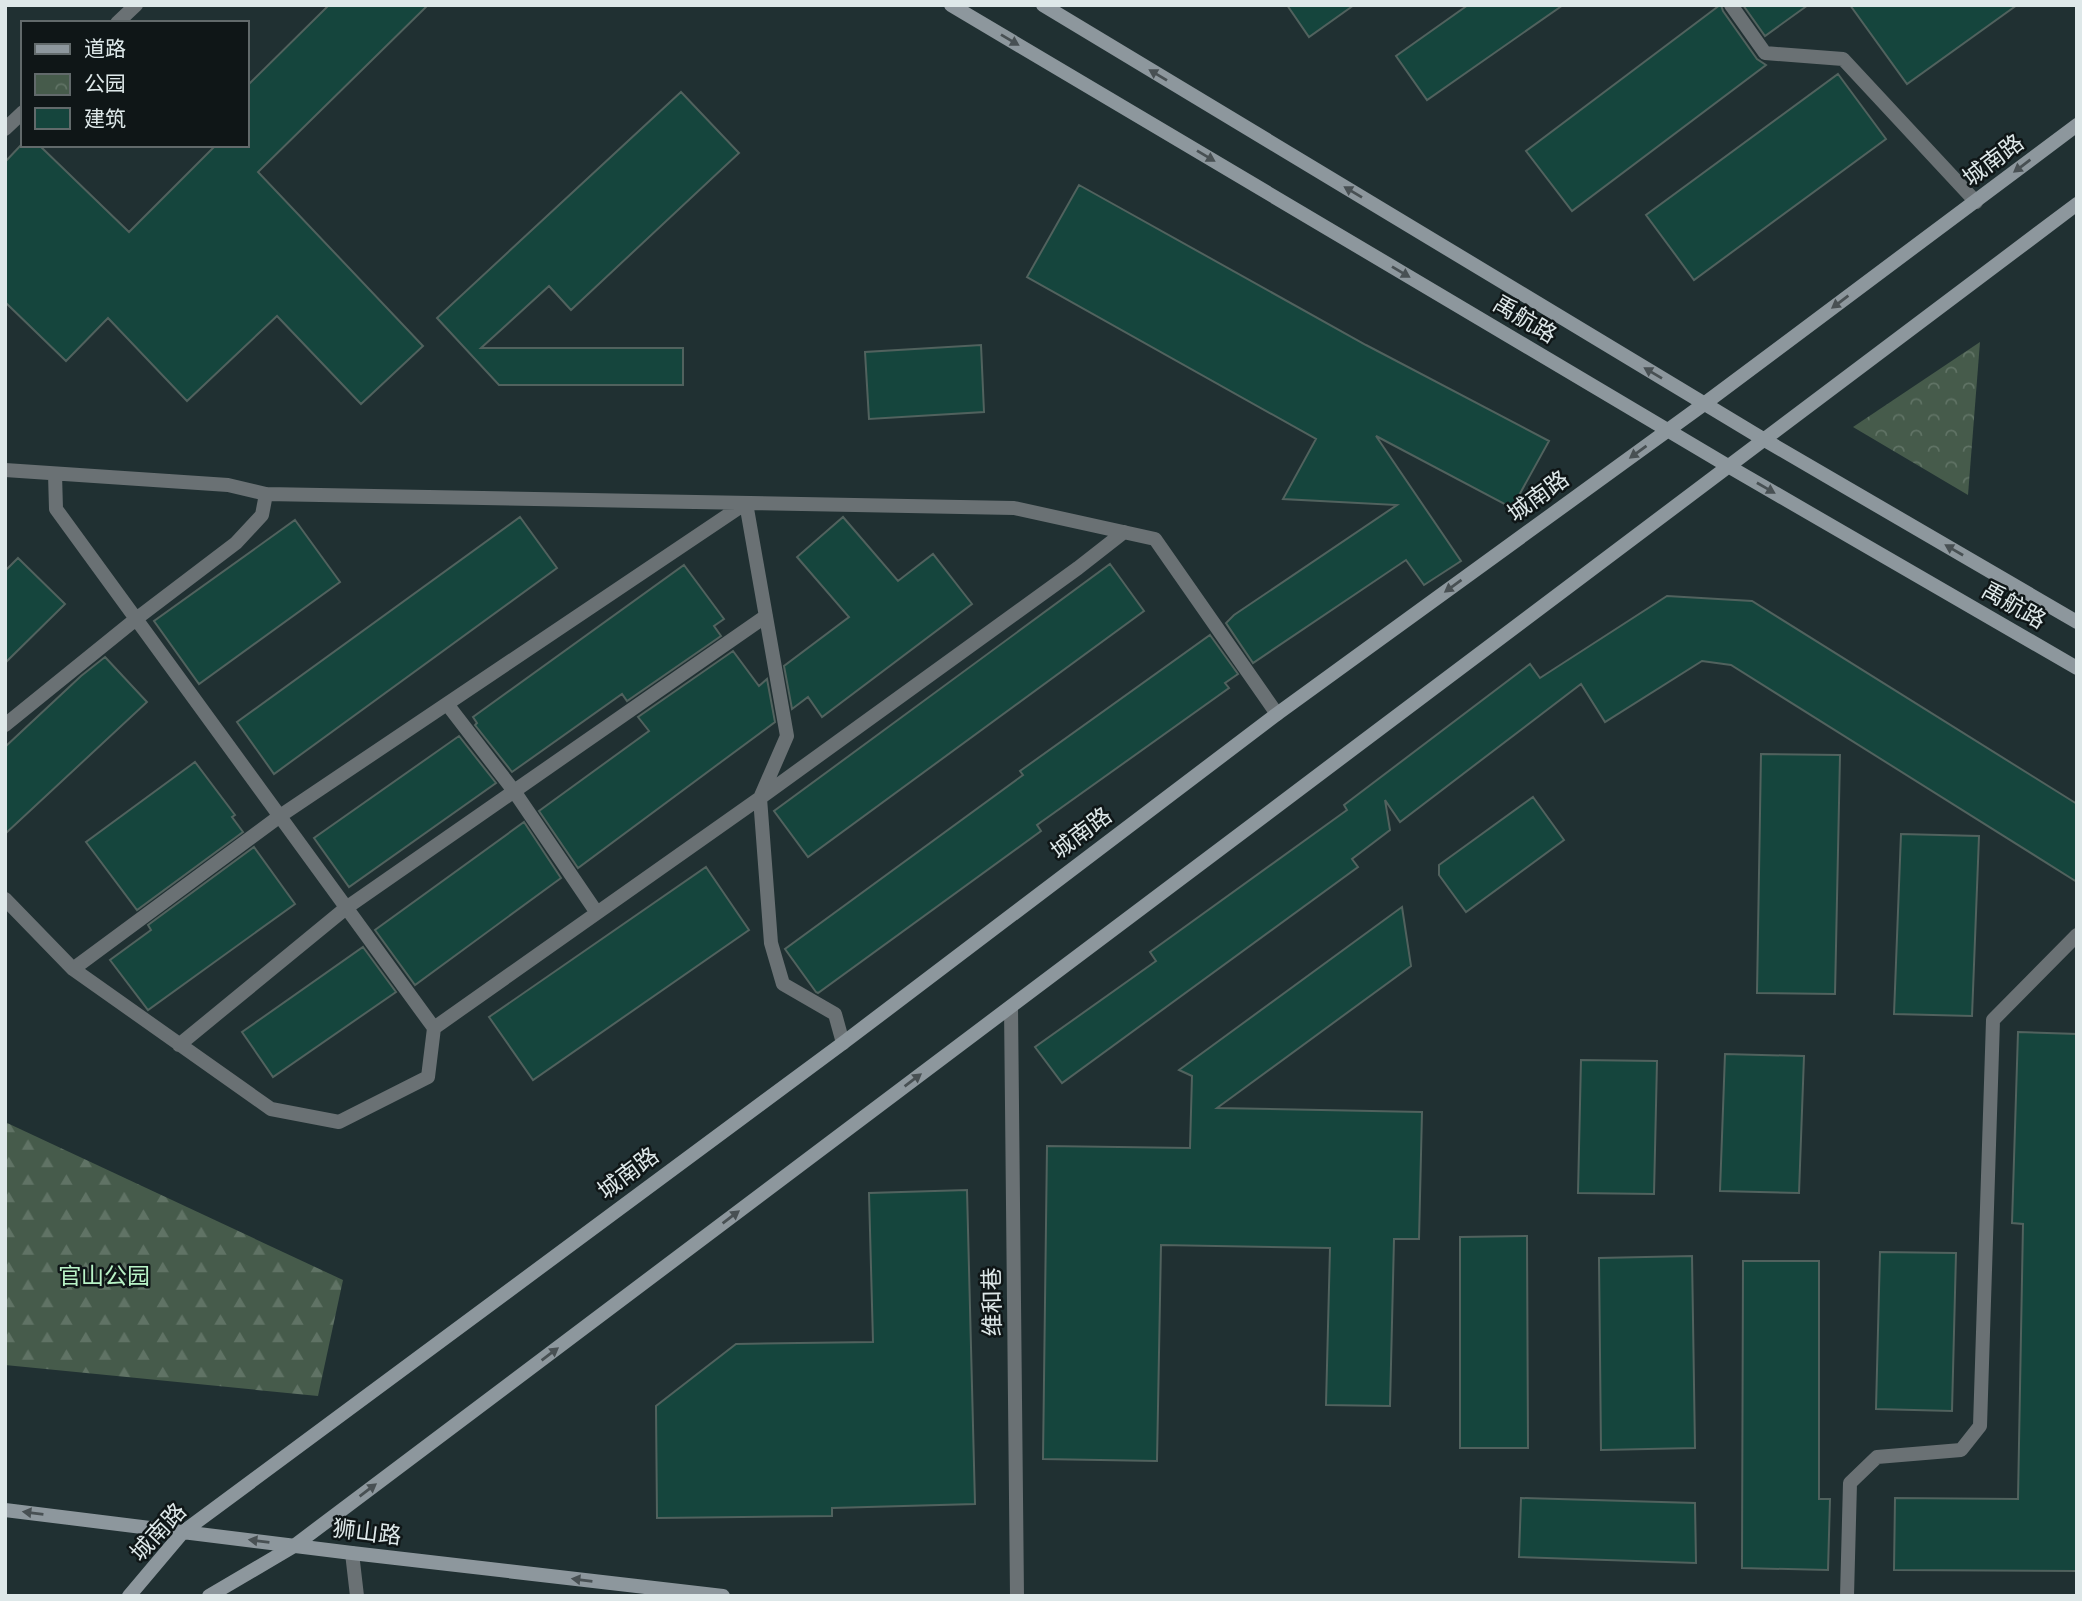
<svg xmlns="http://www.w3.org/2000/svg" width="2082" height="1601" font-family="Cabin,'Noto Sans SC',sans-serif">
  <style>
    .forest { fill: url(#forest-firs) }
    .park { fill: url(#park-crowns) }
    .building { fill: #15453d; stroke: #51625e; stroke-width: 2 }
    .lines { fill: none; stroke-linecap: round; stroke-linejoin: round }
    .service { stroke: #6a7174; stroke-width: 14 }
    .minor { stroke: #6a7174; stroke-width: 14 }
    .secondary { stroke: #8d979d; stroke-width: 14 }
    .oneway { fill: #485053 }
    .labels { text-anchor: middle; stroke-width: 5; stroke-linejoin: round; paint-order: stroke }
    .street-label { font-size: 23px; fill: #dee8e9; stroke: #0f1617 }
    .park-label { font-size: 23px; fill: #b9f3c7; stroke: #0f1617 }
  </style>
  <defs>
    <pattern id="forest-firs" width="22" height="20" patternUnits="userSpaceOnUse" patternTransform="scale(1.75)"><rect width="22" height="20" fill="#465b4b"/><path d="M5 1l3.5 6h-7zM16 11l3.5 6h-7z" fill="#607365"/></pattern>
    <pattern id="park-crowns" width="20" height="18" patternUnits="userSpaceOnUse" patternTransform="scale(1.75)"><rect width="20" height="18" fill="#465b4b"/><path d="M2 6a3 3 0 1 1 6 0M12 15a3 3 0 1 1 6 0" fill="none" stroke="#607365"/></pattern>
  </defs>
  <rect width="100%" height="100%" fill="#203032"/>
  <path class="forest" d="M 5,1122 L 343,1280 L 318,1396 L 5,1365 Z"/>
  <path class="park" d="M 1980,342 L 1968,495 L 1853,427 Z"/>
  <path class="building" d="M 329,5 L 428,5 L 258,172 L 423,346 L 361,404 L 277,316 L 187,401 L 108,318 L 66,361 L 5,302 L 5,162 L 21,145 L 39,145 L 129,232 L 216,145 L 247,145 L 247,86 Z
    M 1287,5 L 1354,5 L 1309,37 Z
    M 1468,5 L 1563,5 L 1427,100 L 1396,56 Z
    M 1720,5 L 1721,5 L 1723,11 L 1757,59 L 1766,65 L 1572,211 L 1526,151 Z
    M 1743,5 L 1808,5 L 1765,36 Z
    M 1850,5 L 2017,5 L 1907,84 Z
    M 1838,74 L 1886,139 L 1694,280 L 1646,215 Z
    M 681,92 L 739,153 L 571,310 L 549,286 L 481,348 L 683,348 L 683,385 L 499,385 L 437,318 Z
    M 1079,185 L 1366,345 L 1549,441 L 1512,508 L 1376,436 L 1461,561 L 1424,585 L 1406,560 L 1253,663 L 1226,623 L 1234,615 L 1397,505 L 1283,499 L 1316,439 L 1027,277 Z
    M 981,345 L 984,412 L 869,419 L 865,352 Z
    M 520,517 L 557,568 L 274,774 L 237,722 Z
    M 843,517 L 898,581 L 933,554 L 972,604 L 822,717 L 808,697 L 792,709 L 784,666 L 849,617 L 797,557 Z
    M 295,520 L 340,582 L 199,684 L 154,621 Z
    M 18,558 L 65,604 L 5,663 L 5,571 Z
    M 1110,564 L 1144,611 L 808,857 L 774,811 Z
    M 684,565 L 724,619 L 714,626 L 721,636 L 627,701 L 622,694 L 512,772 L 475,725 L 477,723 L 473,717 Z
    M 1667,596 L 1752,601 L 2077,804 L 2077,882 L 1731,665 L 1702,661 L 1605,722 L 1581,684 L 1400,822 L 1385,800 L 1390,830 L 1352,859 L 1358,867 L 1062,1083 L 1035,1047 L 1156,961 L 1150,952 L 1347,810 L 1344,805 L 1530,664 L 1540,678 Z
    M 1210,635 L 1238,674 L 1225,683 L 1229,688 L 1037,825 L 1041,831 L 818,993 L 816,992 L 785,949 L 1023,775 L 1020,771 Z
    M 733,651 L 759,686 L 767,679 L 775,722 L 578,868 L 539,811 L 649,731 L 638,717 Z
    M 105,657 L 147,702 L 5,834 L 5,747 L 81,676 Z
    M 459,736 L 496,783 L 349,887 L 314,838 Z
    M 1761,754 L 1840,755 L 1835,994 L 1757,993 Z
    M 195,762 L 235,815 L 232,817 L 243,832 L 137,910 L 86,842 Z
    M 1533,797 L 1564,840 L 1466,912 L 1439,875 L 1439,865 Z
    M 524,822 L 561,878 L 415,985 L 375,930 Z
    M 1901,834 L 1979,836 L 1972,1016 L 1894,1014 Z
    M 254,847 L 295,904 L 148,1010 L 110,960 L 151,930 L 148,925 Z
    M 706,867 L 749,930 L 533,1080 L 489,1017 Z
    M 1402,907 L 1411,966 L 1217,1108 L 1422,1112 L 1419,1239 L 1394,1239 L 1390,1406 L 1326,1405 L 1330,1248 L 1161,1245 L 1157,1461 L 1043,1459 L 1047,1146 L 1190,1148 L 1192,1076 L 1179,1070 Z
    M 363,947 L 396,992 L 273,1077 L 242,1032 Z
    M 2018,1032 L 2077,1034 L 2077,1571 L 1894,1570 L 1895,1498 L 2018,1499 L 2023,1224 L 2012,1223 Z
    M 1725,1054 L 1804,1056 L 1799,1193 L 1720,1191 Z
    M 1581,1060 L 1657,1061 L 1654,1194 L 1578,1193 Z
    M 967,1190 L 975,1504 L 832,1508 L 832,1516 L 657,1518 L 656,1406 L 736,1344 L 873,1342 L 869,1193 Z
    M 1527,1236 L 1528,1448 L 1460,1448 L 1460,1237 Z
    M 1880,1252 L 1956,1253 L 1952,1411 L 1876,1409 Z
    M 1692,1256 L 1695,1448 L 1601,1450 L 1599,1258 Z
    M 1743,1261 L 1819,1261 L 1819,1499 L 1830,1499 L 1828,1570 L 1742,1568 Z
    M 1521,1498 L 1695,1503 L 1696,1563 L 1519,1557 Z"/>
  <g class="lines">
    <path class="service" d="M 1731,5 L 1765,53 L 1843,59 L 1976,202
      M 352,1553 L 357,1596"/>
    <path class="minor" d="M 117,23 L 136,5
      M 5,129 L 23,112
      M 5,470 L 228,485 L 266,494 L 1014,508 L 1155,539 L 1277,714
      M 447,704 L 514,791 L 597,913
      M 5,725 L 136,619 L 236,543 L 262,515 L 266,494
      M 5,899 L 73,969 L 271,1109 L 339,1122 L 428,1077 L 434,1028 L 56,509 L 55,474
      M 73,969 L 280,816 L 746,503 L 787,736 L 760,798 L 434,1028
      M 1011,1007 L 1017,1596
      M 843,1043 L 835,1014 L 783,984 L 771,943 L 760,798 L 1078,568 L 1124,532
      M 179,1045 L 346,908 L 766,616
      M 1847,1596 L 1850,1483 L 1877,1457 L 1961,1450 L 1980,1426 L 1993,1020 L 2077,935"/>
    <path class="secondary" d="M 951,5 L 1728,466 L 2077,668
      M 1043,5 L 1763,439 L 2077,622
      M 5,1510 L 352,1553 L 723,1596
      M 129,1596 L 183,1532 L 843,1043 L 1277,714 L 1704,404 L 2077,125
      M 209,1596 L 294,1546 L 2077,204"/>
  </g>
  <defs><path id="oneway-solid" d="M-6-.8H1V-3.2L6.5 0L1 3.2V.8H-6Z" transform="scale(1.75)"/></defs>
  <g class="oneway">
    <use href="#oneway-solid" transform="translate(1010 40) rotate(31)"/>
    <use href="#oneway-solid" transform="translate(1158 75) rotate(-149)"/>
    <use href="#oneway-solid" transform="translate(1206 156) rotate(31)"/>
    <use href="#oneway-solid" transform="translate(2022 166) rotate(143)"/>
    <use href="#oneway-solid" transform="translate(1353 192) rotate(-149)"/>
    <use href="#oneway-solid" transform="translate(1401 272) rotate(31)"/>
    <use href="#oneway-solid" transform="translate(1840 302) rotate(143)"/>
    <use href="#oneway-solid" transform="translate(1653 373) rotate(-149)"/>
    <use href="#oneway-solid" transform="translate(1638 452) rotate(144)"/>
    <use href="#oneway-solid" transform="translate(1766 488) rotate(30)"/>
    <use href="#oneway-solid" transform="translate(1954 550) rotate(-150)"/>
    <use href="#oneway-solid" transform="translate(1453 586) rotate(144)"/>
    <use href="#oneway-solid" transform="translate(913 1080) rotate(-37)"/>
    <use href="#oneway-solid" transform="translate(731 1217) rotate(-37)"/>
    <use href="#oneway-solid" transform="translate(550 1354) rotate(-37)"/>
    <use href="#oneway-solid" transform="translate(368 1490) rotate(-37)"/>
    <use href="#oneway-solid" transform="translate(33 1513) rotate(-173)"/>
    <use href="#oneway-solid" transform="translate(259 1541) rotate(-173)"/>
    <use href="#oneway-solid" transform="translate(582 1580) rotate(-173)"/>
  </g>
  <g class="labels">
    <g class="street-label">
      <text transform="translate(1993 160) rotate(-37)" y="8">城南路</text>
      <text transform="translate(1525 319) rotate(31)" y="8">禹航路</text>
      <text transform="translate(1538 496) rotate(-36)" y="8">城南路</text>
      <text transform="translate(2014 605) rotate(30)" y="8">禹航路</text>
      <text transform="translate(1081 833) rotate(-37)" y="8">城南路</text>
      <text transform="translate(628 1173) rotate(-37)" y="8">城南路</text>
      <text transform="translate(992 1302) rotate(-91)" y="8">维和巷</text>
      <text transform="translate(158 1532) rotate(-47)" y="8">城南路</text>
      <text transform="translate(367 1532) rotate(7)" y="8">狮山路</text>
    </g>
    <g class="park-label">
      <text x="104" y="1284">官山公园</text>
    </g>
  </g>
  <rect width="2082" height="1601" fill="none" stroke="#dee8e9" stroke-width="14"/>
  <rect x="21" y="21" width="228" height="126" fill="#0f1617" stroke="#626a6b" stroke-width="2"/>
  <rect x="35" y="44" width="35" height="10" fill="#8d979d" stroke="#626a6b" stroke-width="2"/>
  <text x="84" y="56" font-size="21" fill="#dee8e9">道路</text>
  <rect x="35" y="74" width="35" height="21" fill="url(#park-crowns)" stroke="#626a6b" stroke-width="2"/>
  <text x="84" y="91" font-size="21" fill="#dee8e9">公园</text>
  <rect x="35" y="108" width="35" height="21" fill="#15453d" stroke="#626a6b" stroke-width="2"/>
  <text x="84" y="126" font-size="21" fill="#dee8e9">建筑</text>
</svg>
